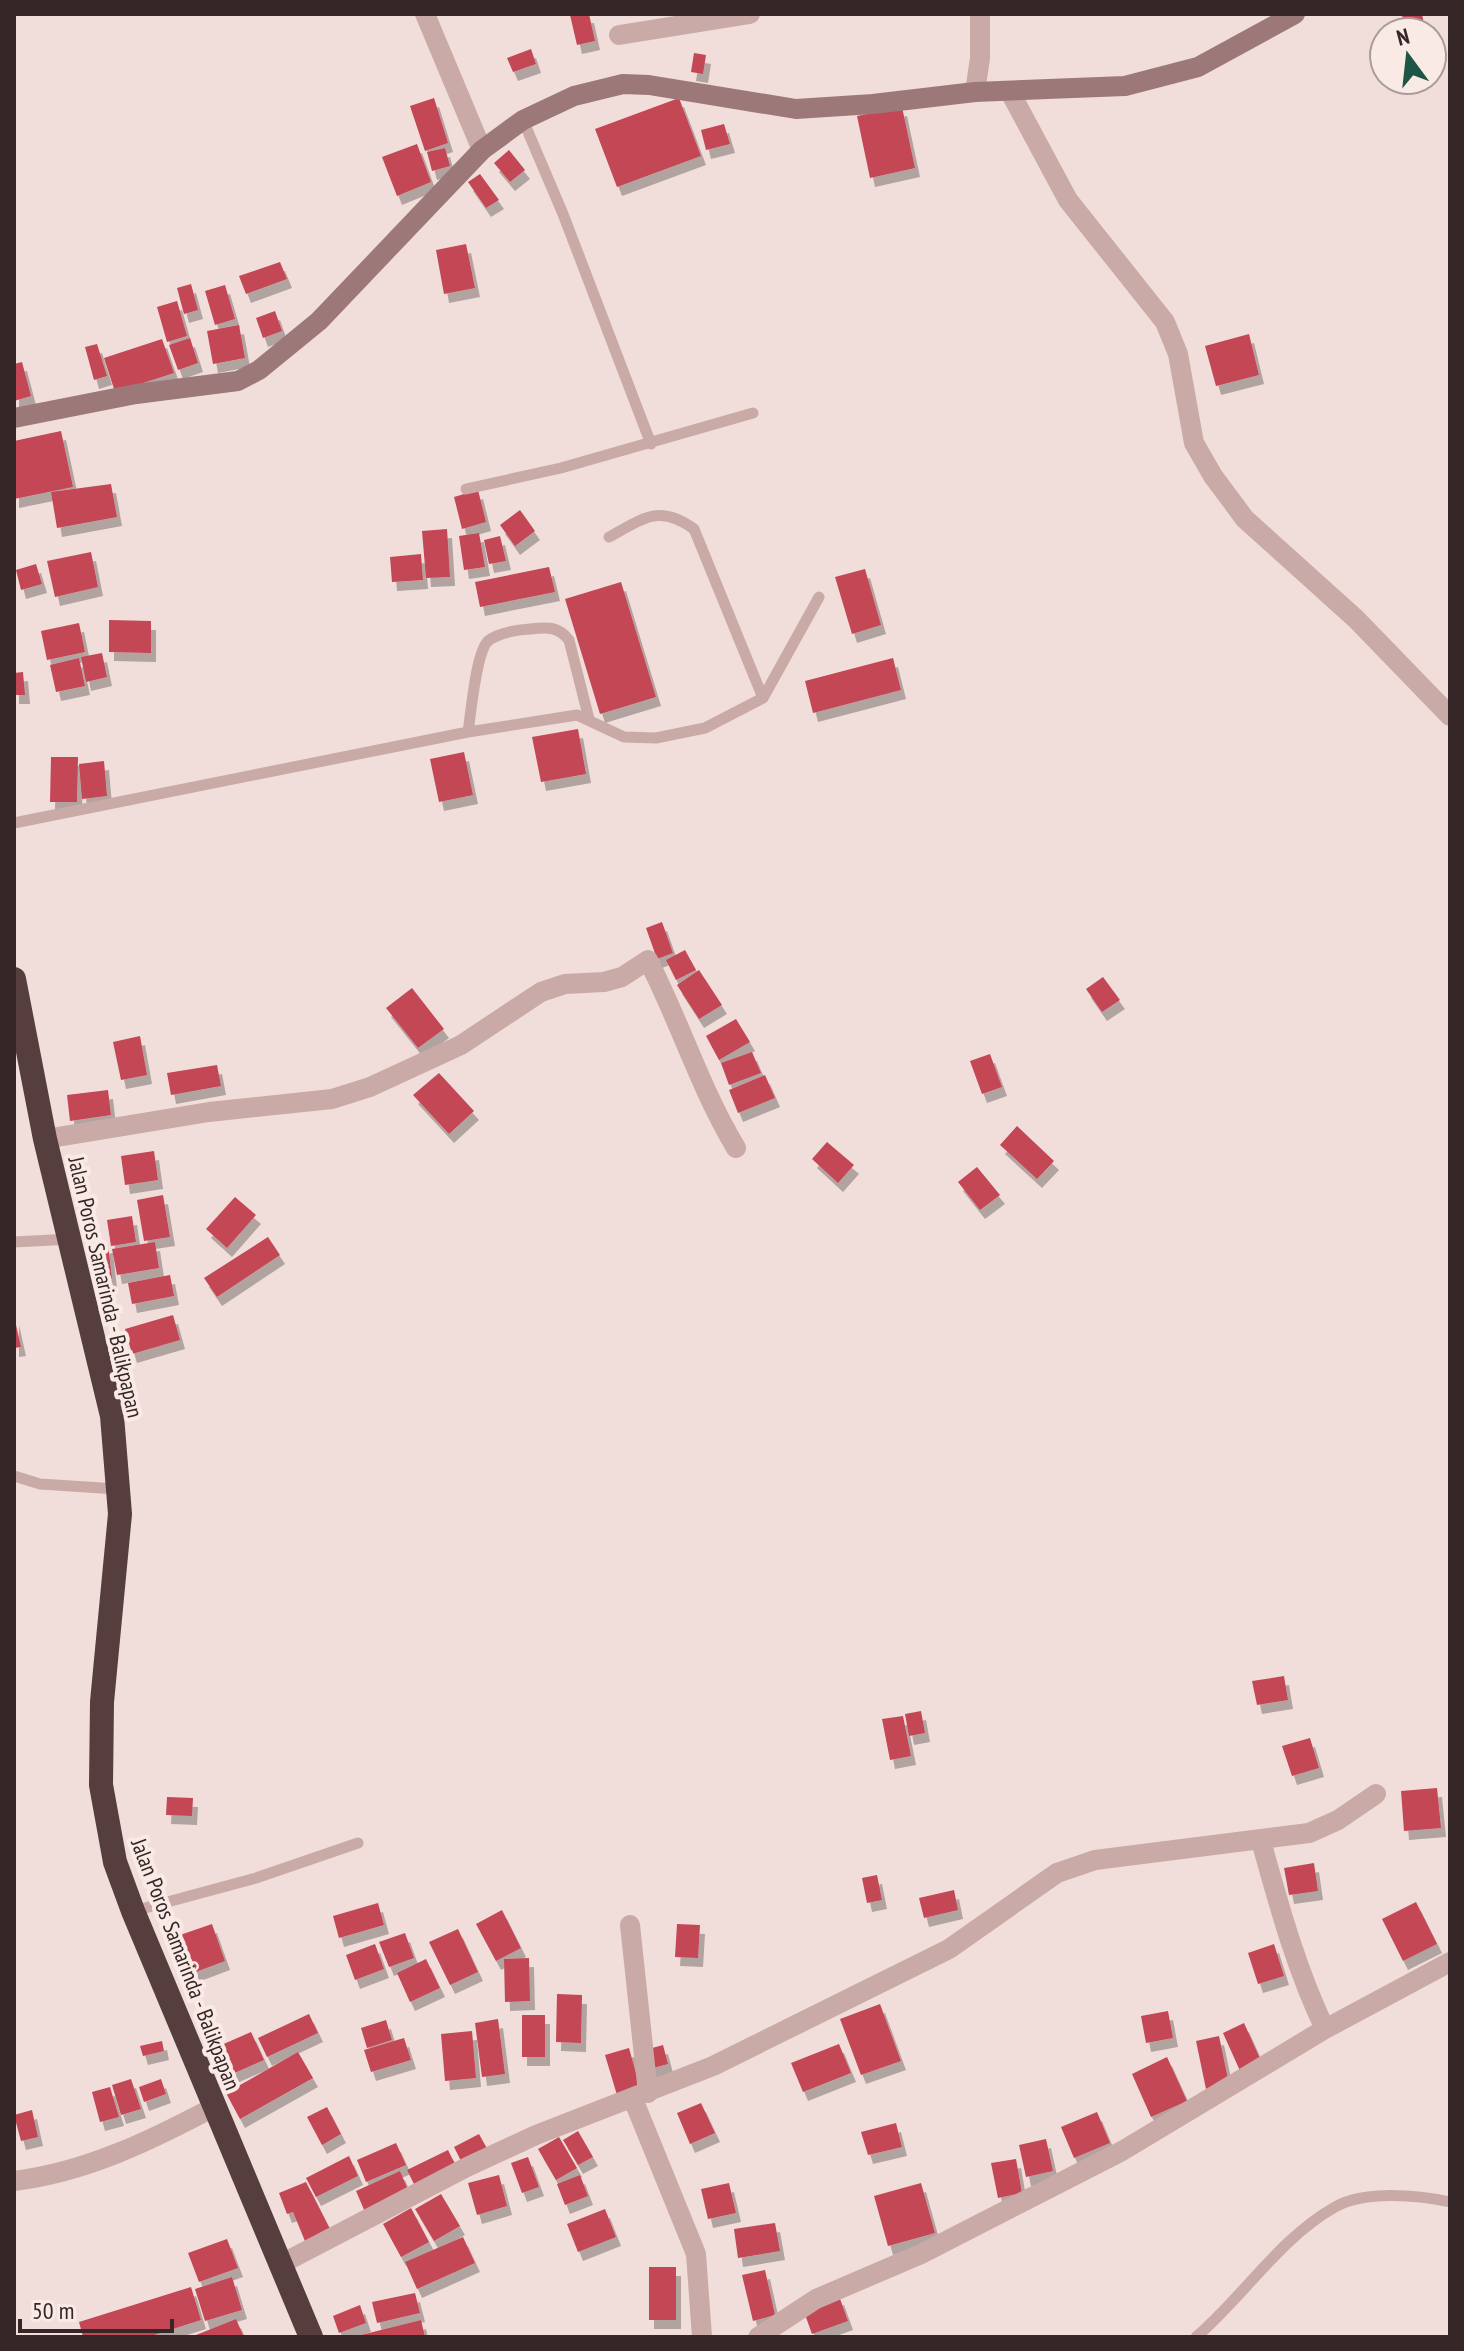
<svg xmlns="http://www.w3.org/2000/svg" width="1464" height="2351" font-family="'PT Sans Narrow',sans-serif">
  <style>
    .building { fill: #c34654; filter: url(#shadow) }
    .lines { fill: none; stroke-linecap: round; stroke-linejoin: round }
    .lane { stroke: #c9aaa6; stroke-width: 11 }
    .street { stroke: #c9aaa6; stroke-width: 20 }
    .secondary { stroke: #9c7878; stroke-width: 20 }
    .highway { stroke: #563e3f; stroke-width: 24 }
    .labels { text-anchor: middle; stroke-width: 8; stroke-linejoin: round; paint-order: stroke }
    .street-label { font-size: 22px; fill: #352728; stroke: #f9eae6 }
  </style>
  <defs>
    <filter id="shadow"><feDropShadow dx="5" dy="9" stdDeviation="0" flood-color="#0004"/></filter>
  </defs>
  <rect width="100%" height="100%" fill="#f1deda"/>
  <path class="building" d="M 589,14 L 595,41 L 577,45 L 570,15 Z
    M 1402,14 L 1422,14 L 1424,24 L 1404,28 Z
    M 531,49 L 536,64 L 513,72 L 507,58 Z
    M 694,53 L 706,55 L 703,74 L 691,72 Z
    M 434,98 L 448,143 L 425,151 L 410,106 Z
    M 679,98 L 701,156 L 617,187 L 595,129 Z
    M 902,107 L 915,168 L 870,178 L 857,116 Z
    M 724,124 L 730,144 L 706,150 L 701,130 Z
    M 417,144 L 431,182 L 397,196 L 382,157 Z
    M 445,148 L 450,166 L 432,171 L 427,152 Z
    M 509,150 L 525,170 L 510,182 L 494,163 Z
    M 480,174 L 499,200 L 486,208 L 468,182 Z
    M 466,244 L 475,288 L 444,294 L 436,250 Z
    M 280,262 L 287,279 L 246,294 L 239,276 Z
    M 191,284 L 198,310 L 184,314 L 177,288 Z
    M 225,285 L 235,319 L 215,325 L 205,291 Z
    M 177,301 L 187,336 L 167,342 L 157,307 Z
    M 275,311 L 282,331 L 263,338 L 256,318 Z
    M 239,325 L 245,358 L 213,364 L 207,331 Z
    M 1249,334 L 1259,375 L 1216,386 L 1205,346 Z
    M 190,338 L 198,363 L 178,370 L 169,345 Z
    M 162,339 L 174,373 L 115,392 L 104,358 Z
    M 97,344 L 107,376 L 94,380 L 85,347 Z
    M 22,362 L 31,396 L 14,401 L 14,364 Z
    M 61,431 L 73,487 L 14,499 L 14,441 Z
    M 111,484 L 117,517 L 57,528 L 51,492 Z
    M 478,490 L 486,522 L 462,529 L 454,497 Z
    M 520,510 L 535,531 L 515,546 L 500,525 Z
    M 447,529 L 450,577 L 426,578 L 422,531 Z
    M 479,533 L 485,567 L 464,570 L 459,536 Z
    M 500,536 L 506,561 L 489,564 L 484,540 Z
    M 91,552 L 98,587 L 55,597 L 47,561 Z
    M 421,554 L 423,580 L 392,582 L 390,557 Z
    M 36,564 L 42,584 L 21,590 L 16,570 Z
    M 549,567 L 555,592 L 480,607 L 475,582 Z
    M 865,569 L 881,625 L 852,634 L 835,577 Z
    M 621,582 L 656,697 L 600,714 L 565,599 Z
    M 109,620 L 151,621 L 151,653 L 109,652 Z
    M 79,623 L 85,652 L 47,660 L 41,631 Z
    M 102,653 L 107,677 L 86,682 L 81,657 Z
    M 79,658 L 85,686 L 56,692 L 50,665 Z
    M 893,658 L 901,690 L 813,713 L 805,681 Z
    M 23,672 L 25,695 L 14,695 L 14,673 Z
    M 578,729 L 586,774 L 541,782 L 532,737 Z
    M 464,752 L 473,795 L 439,802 L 430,759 Z
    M 51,757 L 78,757 L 77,802 L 50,802 Z
    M 104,761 L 107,796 L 82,799 L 79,764 Z
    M 662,922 L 673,953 L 657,959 L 646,928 Z
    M 685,950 L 696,970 L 676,980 L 666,960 Z
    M 699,970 L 722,1005 L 699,1019 L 677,985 Z
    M 1103,977 L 1120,1000 L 1102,1012 L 1086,989 Z
    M 412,988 L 444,1029 L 418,1048 L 386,1008 Z
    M 736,1019 L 750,1042 L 719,1060 L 706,1036 Z
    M 140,1036 L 147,1075 L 121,1080 L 113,1042 Z
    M 752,1052 L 761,1073 L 729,1085 L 721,1063 Z
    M 990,1054 L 1002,1087 L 982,1094 L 970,1061 Z
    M 217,1065 L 221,1086 L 171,1095 L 167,1073 Z
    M 439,1073 L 474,1111 L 449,1134 L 413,1095 Z
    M 765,1075 L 775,1098 L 738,1113 L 729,1090 Z
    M 108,1090 L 111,1115 L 70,1121 L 67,1095 Z
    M 1017,1126 L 1054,1161 L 1037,1179 L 1000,1145 Z
    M 827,1142 L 854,1165 L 838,1183 L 812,1159 Z
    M 154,1151 L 158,1180 L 125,1185 L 121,1156 Z
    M 977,1167 L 1000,1195 L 980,1210 L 958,1182 Z
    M 163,1195 L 170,1237 L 144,1241 L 137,1200 Z
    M 235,1197 L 256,1215 L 227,1248 L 206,1229 Z
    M 132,1216 L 136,1242 L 111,1246 L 107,1220 Z
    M 268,1237 L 280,1255 L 217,1297 L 204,1278 Z
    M 155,1242 L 159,1268 L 117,1275 L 112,1249 Z
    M 108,1244 L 112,1279 L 102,1280 L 96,1246 Z
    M 170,1275 L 174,1296 L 132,1304 L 128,1283 Z
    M 173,1315 L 180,1340 L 132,1354 L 125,1329 Z
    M 14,1316 L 21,1347 L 14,1348 Z
    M 1284,1676 L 1288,1700 L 1257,1705 L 1252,1681 Z
    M 921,1711 L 925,1733 L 909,1736 L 905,1714 Z
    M 903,1716 L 911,1756 L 890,1760 L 882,1719 Z
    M 1310,1738 L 1319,1768 L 1292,1776 L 1282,1746 Z
    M 1437,1788 L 1441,1828 L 1404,1831 L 1401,1791 Z
    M 167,1797 L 193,1798 L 192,1816 L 166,1815 Z
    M 1314,1863 L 1318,1891 L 1289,1895 L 1284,1868 Z
    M 877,1875 L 882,1900 L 867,1903 L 862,1878 Z
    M 954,1890 L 958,1910 L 924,1918 L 919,1898 Z
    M 1416,1902 L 1437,1944 L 1403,1961 L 1382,1919 Z
    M 378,1903 L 384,1925 L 339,1938 L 333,1916 Z
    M 502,1910 L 521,1948 L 496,1961 L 476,1924 Z
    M 212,1924 L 225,1961 L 193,1973 L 180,1935 Z
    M 677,1924 L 700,1925 L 698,1958 L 675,1957 Z
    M 458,1929 L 478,1972 L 450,1985 L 429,1942 Z
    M 405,1933 L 414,1958 L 389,1967 L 379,1942 Z
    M 375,1944 L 384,1969 L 355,1980 L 346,1955 Z
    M 1274,1944 L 1284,1976 L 1258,1984 L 1248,1953 Z
    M 529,1958 L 530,2001 L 505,2002 L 504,1959 Z
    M 426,1959 L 440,1988 L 410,2002 L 397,1973 Z
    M 557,1994 L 582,1995 L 581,2043 L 556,2042 Z
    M 880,2004 L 901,2061 L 861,2075 L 840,2019 Z
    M 1168,2011 L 1173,2038 L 1146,2043 L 1141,2016 Z
    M 309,2014 L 318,2033 L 267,2057 L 258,2038 Z
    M 522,2015 L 545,2015 L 545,2057 L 522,2057 Z
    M 498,2019 L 505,2074 L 482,2077 L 475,2023 Z
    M 386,2020 L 392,2040 L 367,2048 L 361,2028 Z
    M 1244,2023 L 1262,2063 L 1241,2073 L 1223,2033 Z
    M 472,2031 L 476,2078 L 445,2081 L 441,2034 Z
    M 251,2032 L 264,2060 L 223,2078 L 210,2050 Z
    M 1219,2036 L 1229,2084 L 1206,2089 L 1196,2041 Z
    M 404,2038 L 411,2060 L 371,2072 L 364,2050 Z
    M 162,2041 L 164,2051 L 143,2056 L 140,2046 Z
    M 839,2044 L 851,2073 L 803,2092 L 791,2063 Z
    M 663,2045 L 668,2064 L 649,2069 L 645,2050 Z
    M 629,2048 L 640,2088 L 617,2095 L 605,2055 Z
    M 298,2052 L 313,2078 L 240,2119 L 226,2093 Z
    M 1167,2057 L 1187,2101 L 1151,2117 L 1132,2074 Z
    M 131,2079 L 141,2109 L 121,2115 L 112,2085 Z
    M 161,2079 L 166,2094 L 144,2102 L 139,2087 Z
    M 110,2087 L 119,2117 L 100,2122 L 92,2092 Z
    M 701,2103 L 715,2133 L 690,2144 L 677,2113 Z
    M 327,2107 L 341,2134 L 322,2145 L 307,2117 Z
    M 32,2110 L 38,2137 L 21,2141 L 14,2115 Z
    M 1097,2112 L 1110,2143 L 1074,2158 L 1061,2127 Z
    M 896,2123 L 902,2147 L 868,2155 L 861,2132 Z
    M 578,2131 L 593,2157 L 578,2165 L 563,2140 Z
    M 479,2134 L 490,2154 L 464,2167 L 454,2147 Z
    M 559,2137 L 577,2168 L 556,2180 L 538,2149 Z
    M 1046,2139 L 1053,2171 L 1026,2177 L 1019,2145 Z
    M 396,2143 L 406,2165 L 366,2182 L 357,2160 Z
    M 448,2150 L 457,2168 L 416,2188 L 407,2170 Z
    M 349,2156 L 358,2176 L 316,2197 L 306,2178 Z
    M 528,2157 L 539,2187 L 522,2193 L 511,2163 Z
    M 1016,2159 L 1022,2193 L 998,2198 L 991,2163 Z
    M 400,2171 L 409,2192 L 365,2212 L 356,2191 Z
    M 499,2175 L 507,2206 L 477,2215 L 468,2183 Z
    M 580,2175 L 588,2196 L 565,2205 L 557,2184 Z
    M 306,2182 L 333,2235 L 307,2246 L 293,2212 L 287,2214 L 279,2193 Z
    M 729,2183 L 736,2213 L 708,2219 L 701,2189 Z
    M 921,2183 L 935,2233 L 888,2246 L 874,2196 Z
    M 441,2194 L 460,2226 L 434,2241 L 415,2209 Z
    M 411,2208 L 429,2242 L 401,2257 L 383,2224 Z
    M 605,2209 L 616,2237 L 578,2252 L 567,2224 Z
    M 775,2223 L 780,2251 L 738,2258 L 734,2229 Z
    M 463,2237 L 475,2263 L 417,2289 L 405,2262 Z
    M 227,2239 L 238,2268 L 199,2282 L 188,2253 Z
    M 649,2267 L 676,2267 L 676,2320 L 649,2320 Z
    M 765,2270 L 775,2315 L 753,2321 L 742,2275 Z
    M 232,2277 L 242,2310 L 205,2321 L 195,2289 Z
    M 191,2287 L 201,2320 L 148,2337 L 83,2337 L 79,2322 Z
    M 415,2293 L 420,2313 L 377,2323 L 372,2302 Z
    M 839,2296 L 848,2321 L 812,2334 L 803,2309 Z
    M 360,2305 L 366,2323 L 339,2333 L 333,2316 Z
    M 236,2319 L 243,2335 L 191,2337 Z
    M 421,2320 L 425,2337 L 357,2337 L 357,2336 Z"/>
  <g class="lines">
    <path class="lane" d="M 523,120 L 563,214 L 651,444
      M 466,489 L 561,468 L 753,413
      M 609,537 C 644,518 659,504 694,529 L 763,698
      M 468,732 C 471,713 476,652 488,641 C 499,632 517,630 530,629 C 547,627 558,626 569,640 L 589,719
      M 14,823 L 468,732 L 577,715 L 624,737 L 656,738 L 705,728 L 763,698 L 819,597
      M 14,1242 L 71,1239
      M 14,1476 L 40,1484 L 117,1489
      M 134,1911 L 256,1878 L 358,1843
      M 1196,2337 C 1243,2297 1280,2238 1335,2207 C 1365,2190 1418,2195 1450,2202"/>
    <path class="street" d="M 425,14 L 482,150
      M 619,35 L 750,14
      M 975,92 L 980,58 L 980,14
      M 1010,92 L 1068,200 L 1165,322 L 1178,354 L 1194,443 L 1213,476 L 1245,519 L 1356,619 L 1450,716
      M 45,1139 L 209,1112 L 332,1099 L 370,1087 L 461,1045 L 541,992 L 565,984 L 604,982 L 622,977 L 648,960 C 680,1022 700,1088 736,1148
      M 1261,1841 C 1279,1905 1296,1969 1325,2029
      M 630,1925 L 648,2093
      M 633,2099 L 696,2254 L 702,2337
      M 14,2181 C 86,2172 150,2141 214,2107
      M 281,2264 L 467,2167 L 536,2135 L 713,2066 L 949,1949 L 1057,1873 L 1095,1860 L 1309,1833 L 1338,1820 L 1376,1794
      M 758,2337 L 816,2299 L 921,2254 L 1122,2151 L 1325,2029 L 1450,1962"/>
    <path class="secondary" d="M 14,418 L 136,394 L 238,381 L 259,370 L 319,321 L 482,150 L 523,120 L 574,96 L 623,84 L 649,85 L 796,109 L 873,104 L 975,92 L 1125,86 L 1198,67 L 1295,14"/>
    <path class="highway" d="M 14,979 L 45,1139 L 112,1416 L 120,1514 L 102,1702 L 101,1785 L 115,1862 L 133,1911 L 311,2337"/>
  </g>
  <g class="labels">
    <g class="street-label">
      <text transform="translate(106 1287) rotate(77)" y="8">Jalan Poros Samarinda - Balikpapan</text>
      <text transform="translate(186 1964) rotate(69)" y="8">Jalan Poros Samarinda - Balikpapan</text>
    </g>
  </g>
  <rect width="1464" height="2351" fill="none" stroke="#352728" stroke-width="32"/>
  <g transform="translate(1408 56) rotate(345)"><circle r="38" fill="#f9eae6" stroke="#ab9c9a" stroke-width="2"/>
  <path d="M0-6L14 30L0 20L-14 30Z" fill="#1e5545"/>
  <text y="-12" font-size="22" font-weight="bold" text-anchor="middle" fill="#352728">N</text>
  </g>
  <path d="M20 2319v12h152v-12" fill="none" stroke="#352728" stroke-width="4"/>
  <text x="32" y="2319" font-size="24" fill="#352728" stroke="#f9eae6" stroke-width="6" paint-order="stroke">50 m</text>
</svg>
